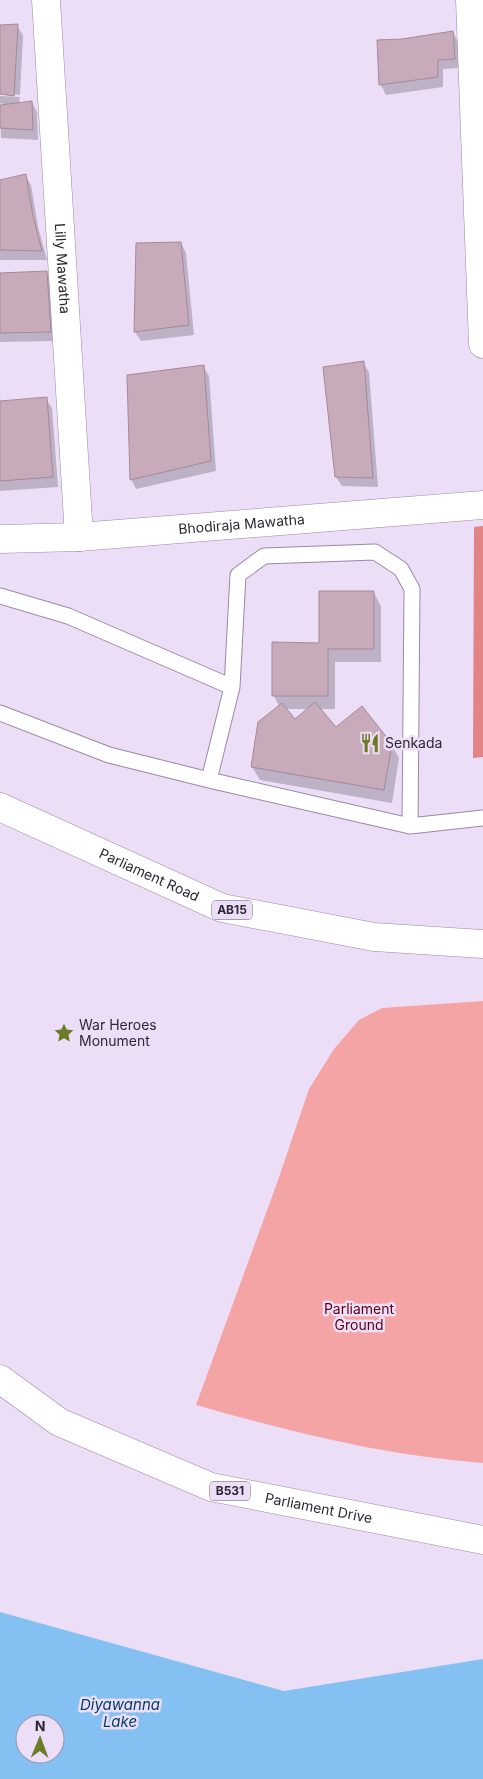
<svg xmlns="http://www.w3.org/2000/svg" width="483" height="1779" font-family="Inter,sans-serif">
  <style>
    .green { fill: #f5a4a6 }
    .forest { fill: #e28386 }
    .water { fill: #85c0f2; fill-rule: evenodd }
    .shadow { fill: #0003; fill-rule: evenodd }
    .building { fill: #c7abba; stroke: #a58998 }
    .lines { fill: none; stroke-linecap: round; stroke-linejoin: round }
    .service-casing { stroke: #988aa2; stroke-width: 17 }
    .minor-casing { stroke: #988aa2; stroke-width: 29 }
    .primary-casing { stroke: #988aa2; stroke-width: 29 }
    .service { stroke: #fff; stroke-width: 15 }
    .minor { stroke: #fff; stroke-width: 28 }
    .primary { stroke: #fff; stroke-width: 28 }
    .labels { text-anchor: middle; stroke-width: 5; stroke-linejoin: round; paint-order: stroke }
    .shield { fill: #eddef8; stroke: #675f6d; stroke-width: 1 }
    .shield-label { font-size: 12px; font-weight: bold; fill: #2d2831 }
    .street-label { font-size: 14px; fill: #2d2831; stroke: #eddef8 }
    .poi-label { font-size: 14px; fill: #2d2831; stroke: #eddef8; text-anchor: start }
    .park-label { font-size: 14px; fill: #5a0115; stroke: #eddef8 }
    .water-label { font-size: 15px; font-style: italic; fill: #024067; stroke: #eddef8 }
  </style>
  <rect width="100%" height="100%" fill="#eddef8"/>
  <path class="green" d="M 483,1001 L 483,1463 C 386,1456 290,1432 196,1405 L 277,1183 L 309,1089 L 334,1049 L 359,1020 L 382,1008 Z"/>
  <path class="forest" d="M 483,526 L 483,757 L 473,758 L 474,527 Z"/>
  <path class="water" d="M 0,1612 L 284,1691 L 483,1659 L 483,1779 L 0,1779 ZM 25,1724 L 55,1724 L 55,1754 L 25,1754 Z"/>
  <path class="shadow" d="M 0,26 L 17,26 L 23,35 L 20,95 L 0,93 Z
    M 453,32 L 458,42 L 460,68 L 443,69 L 443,87 L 386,95 L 381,85 L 378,42 L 403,40 Z
    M 0,96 L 20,97 L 19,104 L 32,102 L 37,112 L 38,140 L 1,138 L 0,106 L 7,105 L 0,103 Z
    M 25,175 L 31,185 L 38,227 L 47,260 L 0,260 L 0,181 Z
    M 181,243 L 186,253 L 194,335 L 141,341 L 135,332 Z
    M 46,272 L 52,282 L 56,341 L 0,342 L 0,274 Z
    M 363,363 L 369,372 L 378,487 L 342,486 L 336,477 Z
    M 203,366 L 209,376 L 216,471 L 136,489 L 131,479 Z
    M 46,399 L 52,408 L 58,487 L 0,491 L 0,403 Z
    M 374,593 L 381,606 L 381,662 L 335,662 L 335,709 L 320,709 L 336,729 L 391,744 L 399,758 L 392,803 L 260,780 L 252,767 L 279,706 L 274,696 L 274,644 L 321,644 ZM 286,709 L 308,709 L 295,720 Z"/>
  <path class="building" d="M 18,24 L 14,96 L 0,94 L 0,25 Z
    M 453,31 L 455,59 L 438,60 L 438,77 L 379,85 L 377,40 L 402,39 Z
    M 32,101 L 33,130 L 0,128 L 0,105 Z
    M 26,174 L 33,216 L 42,251 L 0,250 L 0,180 Z
    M 181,242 L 189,325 L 134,332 L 136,243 Z
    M 47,271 L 51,332 L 0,333 L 0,273 Z
    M 364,361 L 373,478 L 335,477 L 323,367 Z
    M 204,365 L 211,461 L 130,480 L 127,375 Z
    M 47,397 L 53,477 L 0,481 L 0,401 Z
    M 319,591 L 374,591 L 374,649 L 328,649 L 328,696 L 272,696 L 272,642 L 319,643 Z
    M 315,702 L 336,727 L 362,706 L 392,744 L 384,790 L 251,767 L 258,722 L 282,703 L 295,719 Z"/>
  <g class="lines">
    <defs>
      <path id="service" d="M 0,596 L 68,616 L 232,687 L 209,780
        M 232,687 L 238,575 L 264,556 L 375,552 L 401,569 L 412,589 L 410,826
        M 0,713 L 109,755 L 209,780 L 410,826 L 483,818"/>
      <g id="minor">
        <path id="s1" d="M 46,0 L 79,537"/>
        <path d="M 470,0 L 483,344"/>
        <path id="s2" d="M 0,539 L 79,537 L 483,505"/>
      </g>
      <g id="primary">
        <path id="s3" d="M 0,807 L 222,908 L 374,937 L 483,944"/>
        <path id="s4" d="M 0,1379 L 59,1422 L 211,1487 L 483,1540"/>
      </g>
    </defs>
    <use href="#service" class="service-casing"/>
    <use href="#minor" class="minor-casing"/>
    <use href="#primary" class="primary-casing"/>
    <use href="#service" class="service"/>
    <use href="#minor" class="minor"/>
    <use href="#primary" class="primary"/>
  </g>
  <defs>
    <symbol id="restaurant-bare" viewBox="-9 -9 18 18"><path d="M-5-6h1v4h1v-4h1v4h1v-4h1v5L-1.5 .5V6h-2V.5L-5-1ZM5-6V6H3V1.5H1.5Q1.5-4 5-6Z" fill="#6d7b27" stroke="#eddef8" stroke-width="2.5" paint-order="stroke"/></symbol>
    <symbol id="sight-bare" viewBox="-9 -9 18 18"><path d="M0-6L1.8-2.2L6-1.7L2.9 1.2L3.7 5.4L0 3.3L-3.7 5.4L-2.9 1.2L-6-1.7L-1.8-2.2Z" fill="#6d7b27" stroke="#eddef8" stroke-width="2.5" paint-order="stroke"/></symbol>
  </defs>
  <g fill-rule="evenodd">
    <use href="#restaurant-bare" x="356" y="729" width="28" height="28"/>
    <use href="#sight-bare" x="50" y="1019" width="28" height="28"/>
  </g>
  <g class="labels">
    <g class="shield">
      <rect x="212" y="900.5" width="40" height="19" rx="4"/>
      <rect x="210" y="1481.5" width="40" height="19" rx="4"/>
    </g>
    <g class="shield-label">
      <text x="232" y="914">AB15</text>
      <text x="230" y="1495">B531</text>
    </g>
    <g class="street-label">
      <text dy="5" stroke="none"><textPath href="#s1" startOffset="269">Lilly Mawatha</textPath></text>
      <text dy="5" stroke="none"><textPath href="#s2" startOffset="242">Bhodiraja Mawatha</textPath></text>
      <text dy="5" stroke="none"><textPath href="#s3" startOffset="164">Parliament Road</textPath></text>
      <text dy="5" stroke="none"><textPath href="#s4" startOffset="348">Parliament Drive</textPath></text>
    </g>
    <g class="poi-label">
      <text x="385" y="748">Senkada</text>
      <text x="79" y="1030">War Heroes<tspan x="79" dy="16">Monument</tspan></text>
    </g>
    <g class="park-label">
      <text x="359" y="1314">Parliament<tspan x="359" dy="16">Ground</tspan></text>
    </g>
    <g class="water-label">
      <text x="120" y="1710">Diyawanna<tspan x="120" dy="17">Lake</tspan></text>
    </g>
  </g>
  <g transform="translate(40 1739) rotate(1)"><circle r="24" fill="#eddef8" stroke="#a095a8"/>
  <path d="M0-4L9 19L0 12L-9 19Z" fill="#6d7b27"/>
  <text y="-8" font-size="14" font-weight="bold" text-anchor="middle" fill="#2d2831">N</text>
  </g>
</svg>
